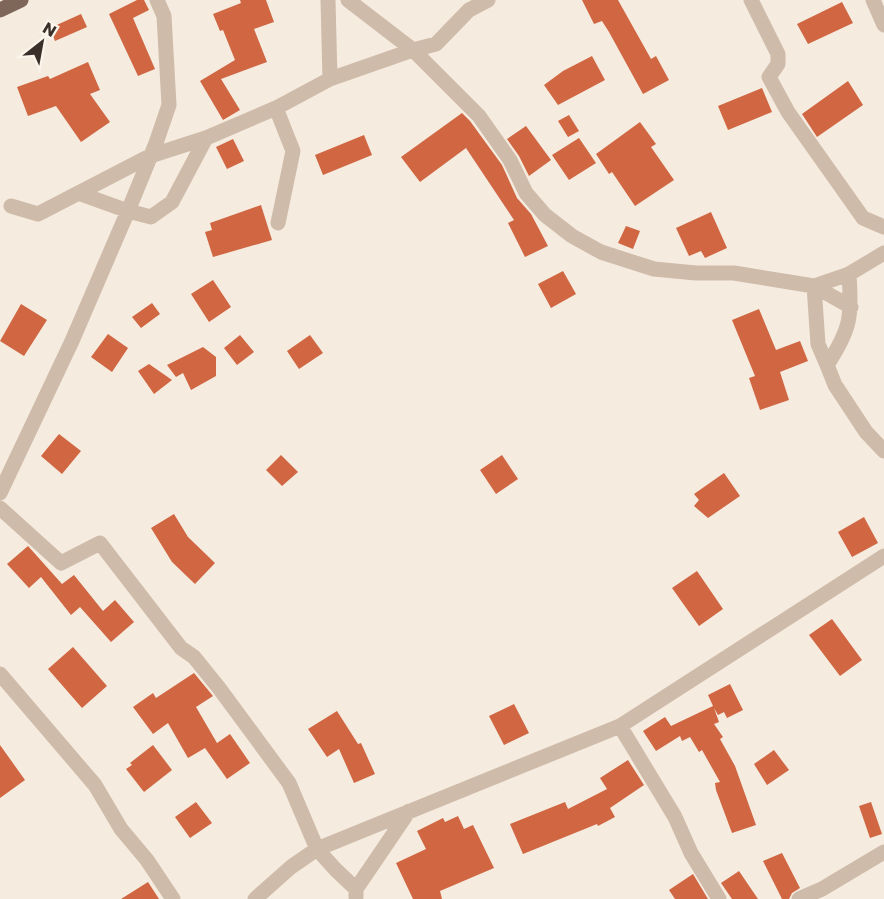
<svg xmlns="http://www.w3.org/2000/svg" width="884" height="899" font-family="Poppins,sans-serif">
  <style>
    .building { fill: #d06642 }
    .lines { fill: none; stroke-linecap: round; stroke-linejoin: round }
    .minor { stroke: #cfbba9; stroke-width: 15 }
    .major { stroke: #7e6659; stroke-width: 15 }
  </style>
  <rect width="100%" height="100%" fill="#f5ebdf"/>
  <path class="building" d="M 137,0 L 144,0 L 149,10 L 133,18 L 155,69 L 138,76 L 109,14 Z
    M 240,0 L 266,0 L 274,22 L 254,29 L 267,62 L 221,79 L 240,110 L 223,120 L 200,81 L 235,60 L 223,30 L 220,31 L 213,14 L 241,3 Z
    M 582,0 L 618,0 L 651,59 L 656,56 L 669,80 L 643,94 L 609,32 L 602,21 L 594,24 Z
    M 842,2 L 853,23 L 808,44 L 797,24 Z
    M 81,14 L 87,27 L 55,41 L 50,28 Z
    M 592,56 L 605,80 L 558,105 L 544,85 L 563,71 Z
    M 88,62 L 100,90 L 90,94 L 110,122 L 81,142 L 56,106 L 28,116 L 17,87 L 48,76 L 50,79 Z
    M 848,81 L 863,105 L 817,137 L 802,114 Z
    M 762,88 L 772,112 L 728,130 L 718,106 Z
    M 462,113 L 470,121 L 502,165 L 517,198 L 531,214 L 548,246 L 525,257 L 508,223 L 514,220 L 466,148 L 420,182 L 401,157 Z
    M 569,115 L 579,131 L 568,137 L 558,121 Z
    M 640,122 L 656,144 L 651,147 L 674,180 L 635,206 L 612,172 L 609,174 L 596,154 Z
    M 526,126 L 551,160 L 529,176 L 519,156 L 507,139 Z
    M 364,135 L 372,155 L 323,175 L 315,155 Z
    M 579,138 L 596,163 L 569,180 L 552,155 Z
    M 233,139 L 244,161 L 227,169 L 216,147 Z
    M 261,205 L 272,240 L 213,257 L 205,232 L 212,230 L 210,223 Z
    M 711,212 L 727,248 L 705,258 L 701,251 L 689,256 L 676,228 Z
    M 626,226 L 640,231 L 633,249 L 618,243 Z
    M 563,271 L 576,294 L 551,308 L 538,284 Z
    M 213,280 L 231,307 L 209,322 L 191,294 Z
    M 152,303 L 160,314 L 141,328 L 132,317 Z
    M 21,304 L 47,320 L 24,356 L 0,341 Z
    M 759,309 L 776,350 L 800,341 L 808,361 L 780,372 L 789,400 L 760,410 L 749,378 L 755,376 L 732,320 Z
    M 108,334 L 128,348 L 112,372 L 91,357 Z
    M 240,335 L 254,352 L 237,365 L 224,348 Z
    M 310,335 L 323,353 L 299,369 L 287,351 Z
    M 203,347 L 216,357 L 216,376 L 191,390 L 183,373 L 176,377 L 167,365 Z
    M 149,364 L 172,380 L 154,394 L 138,371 Z
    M 59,434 L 81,451 L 62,474 L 41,456 Z
    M 281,455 L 298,472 L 282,486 L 266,470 Z
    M 502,455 L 518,479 L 496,494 L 480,470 Z
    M 724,473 L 740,496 L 708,518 L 694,506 L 699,500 L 694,494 Z
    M 174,514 L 188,537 L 215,563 L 195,584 L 172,562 L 151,528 Z
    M 864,517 L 878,543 L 852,557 L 838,532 Z
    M 28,546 L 62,584 L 74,575 L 103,611 L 115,600 L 134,622 L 111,642 L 80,607 L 71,615 L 41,577 L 29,588 L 7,564 Z
    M 697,571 L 723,609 L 699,626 L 672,588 Z
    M 832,619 L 862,660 L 840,676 L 809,635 Z
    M 73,647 L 107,686 L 82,708 L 48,669 Z
    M 194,673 L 213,696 L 196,707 L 217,743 L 230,734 L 250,763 L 227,779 L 205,748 L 188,758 L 168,723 L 153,734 L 133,707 L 153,693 L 156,698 Z
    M 730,684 L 743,710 L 727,718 L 724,712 L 718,715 L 714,708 L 719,722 L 714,724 L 723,737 L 720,739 L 735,766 L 756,825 L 732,833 L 716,790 L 715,783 L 720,782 L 702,750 L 699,752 L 690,737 L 682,741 L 680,736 L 656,751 L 643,731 L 665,717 L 671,726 L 713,706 L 708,695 Z
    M 514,704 L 529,733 L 504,745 L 489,716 Z
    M 337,711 L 358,744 L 361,743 L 375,774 L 354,783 L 339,749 L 327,757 L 308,729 Z
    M 0,745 L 25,780 L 0,798 Z
    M 153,745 L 172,770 L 144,792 L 126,769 L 132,765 L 130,763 Z
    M 774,750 L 789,770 L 767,785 L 754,764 Z
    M 628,760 L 644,785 L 610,808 L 615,817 L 598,826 L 597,824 L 523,854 L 510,824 L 565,802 L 568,809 L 607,789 L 600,778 Z
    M 196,802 L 212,823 L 190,838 L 175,817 Z
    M 871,802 L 882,834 L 870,838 L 859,806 Z
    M 458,816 L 464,829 L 473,825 L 494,868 L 440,891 L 442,899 L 413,899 L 396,863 L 426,849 L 417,831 L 443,818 L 445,822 Z
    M 782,853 L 800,888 L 792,893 L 789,899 L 782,899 L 763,861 Z
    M 739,871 L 758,899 L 732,899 L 721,883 Z
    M 693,874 L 708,899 L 675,899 L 669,890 Z
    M 148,882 L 159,899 L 121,899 Z"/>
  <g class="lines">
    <path class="minor" d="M 348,0 L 413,50 L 436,44 L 469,10 L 488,0
      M 751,0 L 778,54 L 778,64 L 769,77 L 788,112 L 863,218 L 884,227
      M 873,0 L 884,25
      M 330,79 L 413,50 L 479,116 L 510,160 L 526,193 L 545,215 L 572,236 L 601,252 L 654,269 L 696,273 L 734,273 L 814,286 L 849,274 L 884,253
      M 78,193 L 128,211 L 156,143 L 169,105 L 164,16 L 157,0
      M 11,206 L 38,214 L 150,156 L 206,138
      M 278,223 L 293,151 L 276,108 L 330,79 L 328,0
      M 814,286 L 818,344 L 827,365 L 835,385 L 866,432 L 884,451
      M 814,286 L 851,307
      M 827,365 C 851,329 852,316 849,274
      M 0,493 L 72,341 L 128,211 L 151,217 L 172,202 L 206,138 L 276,108
      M 0,508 L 61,563 L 100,543 L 181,648 L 194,657 L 219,688 L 289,783 L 317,849 L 335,869 L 356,889
      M 0,674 L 95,785 L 121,829 L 147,860 L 173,899
      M 620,726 L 675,817 L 691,853 L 719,899
      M 356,897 L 356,889 L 409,811
      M 255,899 L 291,867 L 317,849 L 620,726 L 884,556
      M 799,899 L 822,889 L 884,852"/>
    <path class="major" d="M 0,10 L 21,0"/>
  </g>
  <g transform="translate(42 42) rotate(31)" stroke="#fcf5ec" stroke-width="4.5" paint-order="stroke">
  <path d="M0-4.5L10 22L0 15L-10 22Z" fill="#3b2f29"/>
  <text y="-9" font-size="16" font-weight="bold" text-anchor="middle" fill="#3b2f29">N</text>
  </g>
</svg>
